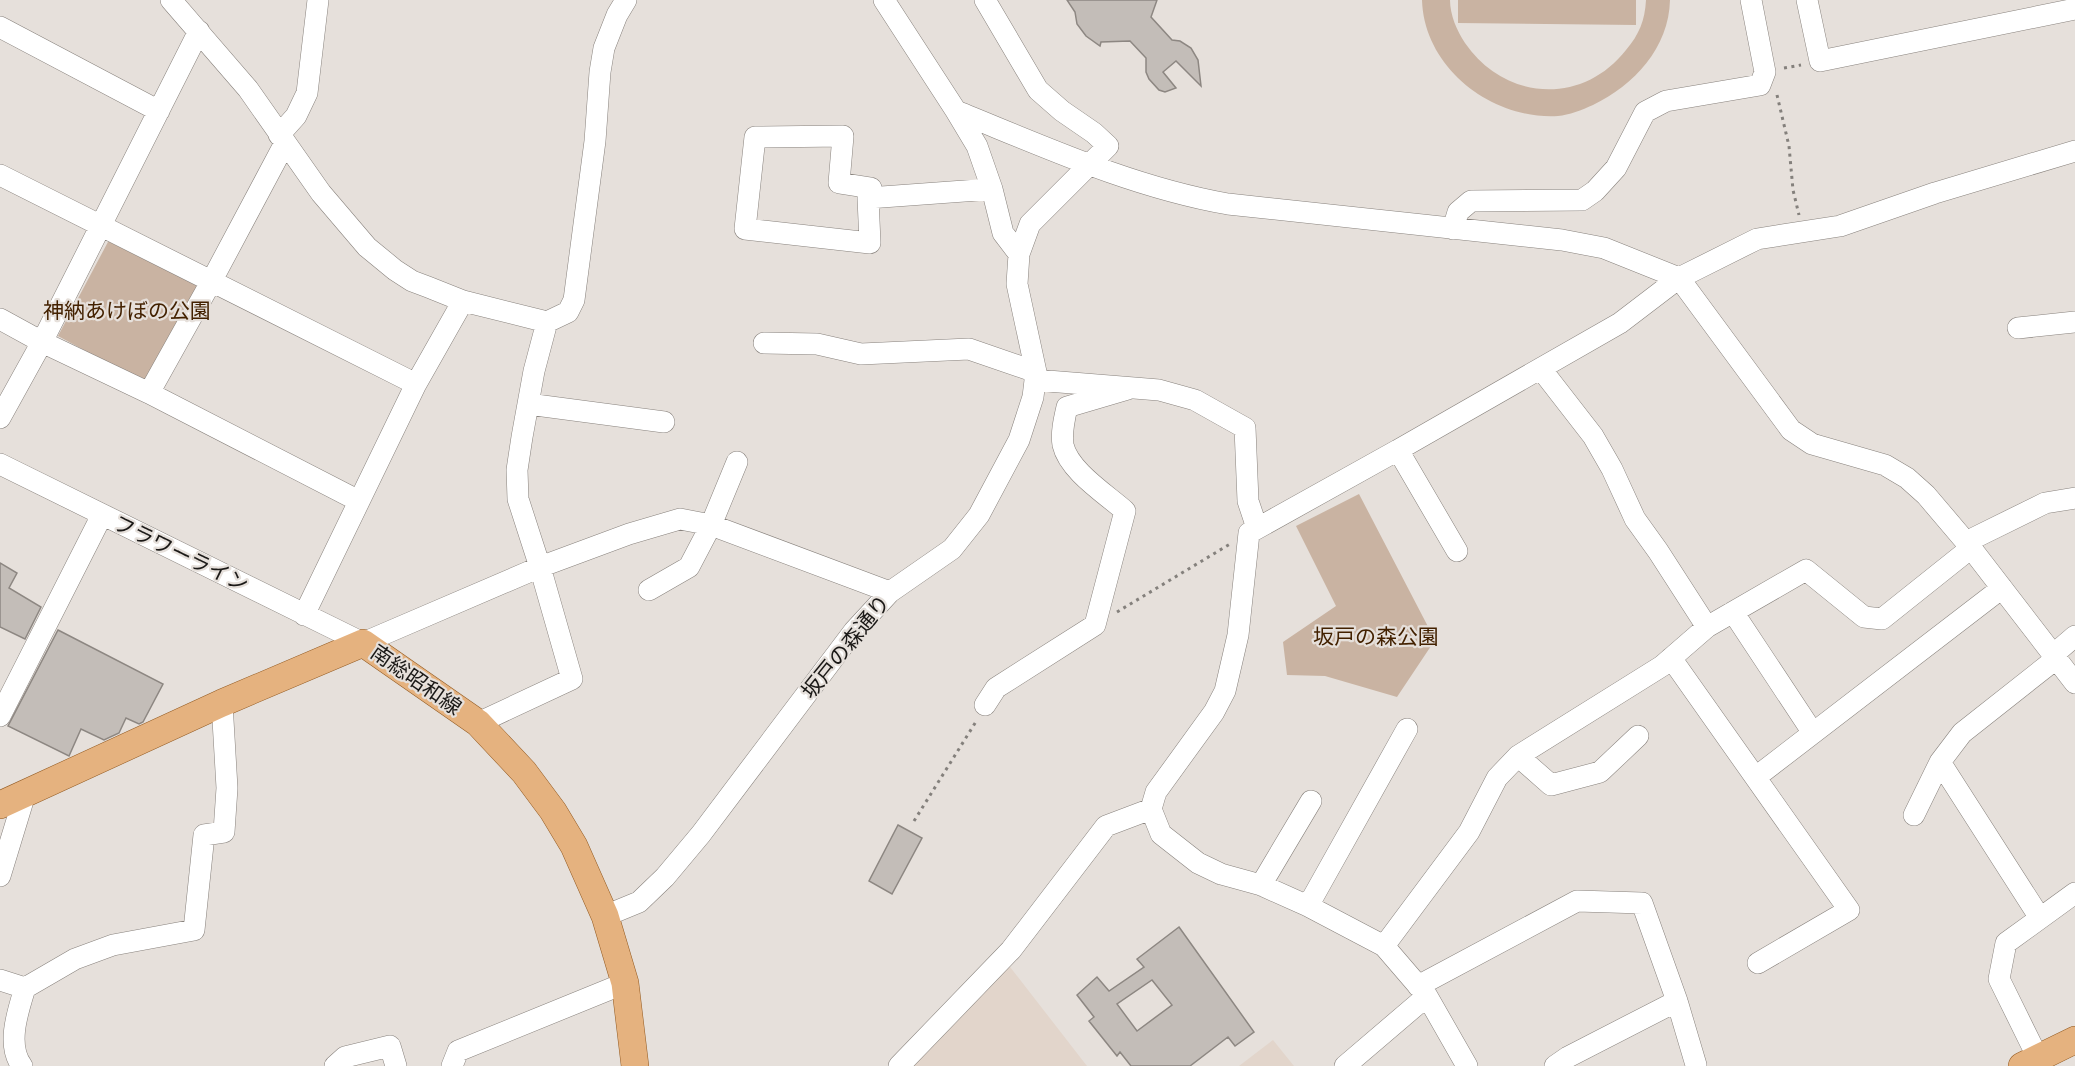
<svg xmlns="http://www.w3.org/2000/svg" width="2075" height="1066" font-family="'Fira Sans Condensed','Noto Sans JP',sans-serif">
  <style>
    .built { fill: #e2d5cb }
    .green { fill: #c9b3a2 }
    .building { fill: #c3bdb8; stroke: #8d8782; stroke-width: 1.5; fill-rule: evenodd }
    .lines { fill: none; stroke-linecap: round; stroke-linejoin: round }
    .minor-casing { stroke: #88827d; stroke-width: 22 }
    .major-casing { stroke: #935b23; stroke-width: 28 }
    .path { stroke: #84807c; stroke-width: 3; stroke-dasharray: 3 4.5; stroke-linecap: butt }
    .minor { stroke: #fff; stroke-width: 21 }
    .major { stroke: #e5b27f; stroke-width: 27 }
    .labels { text-anchor: middle; stroke-width: 4.5; stroke-linejoin: round; paint-order: stroke }
    .park-label { font-size: 21px; fill: #432100; stroke: #e6e0db }
    .street-label { font-size: 21px; fill: #1b1917; stroke: #e6e0db }
  </style>
  <rect width="100%" height="100%" fill="#e6e0db"/>
  <path class="built" d="M 1007,963 L 1087,1066 L 910,1066 Z
    M 1273,1040 L 1294,1066 L 1239,1066 Z"/>
  <path class="green" d="M 1422,0 L 1450,0 C 1450,15 1457,31 1465,43 C 1505,101 1582,106 1626,50 C 1639,35 1645,20 1646,0 L 1670,0 C 1669,48 1634,85 1593,105 C 1582,110 1569,115 1558,116 C 1492,120 1424,68 1422,0 Z
    M 1458,0 L 1636,0 L 1636,25 L 1458,23 Z
    M 109,240 L 197,286 L 145,383 L 58,336 Z
    M 1359,494 L 1435,640 L 1397,697 L 1325,676 L 1287,675 L 1283,642 L 1336,606 L 1296,526 Z"/>
  <path class="building" d="M 1067,0 L 1157,0 L 1151,17 L 1172,40 L 1180,41 L 1191,48 L 1198,60 L 1201,86 L 1176,61 L 1163,72 L 1176,88 L 1165,92 L 1159,90 L 1149,79 L 1146,72 L 1146,58 L 1130,41 L 1101,42 L 1100,46 L 1086,36 L 1077,24 L 1075,12 Z
    M 0,563 L 17,573 L 9,588 L 41,607 L 25,639 L 0,627 Z
    M 58,630 L 163,684 L 143,722 L 139,724 L 126,718 L 119,733 L 104,740 L 81,729 L 69,756 L 8,726 Z
    M 898,825 L 922,838 L 892,894 L 869,881 Z
    M 1179,927 L 1254,1032 L 1235,1046 L 1228,1037 L 1190,1066 L 1131,1066 L 1120,1052 L 1117,1056 L 1089,1021 L 1094,1017 L 1077,995 L 1097,977 L 1109,991 L 1144,967 L 1137,959 ZM 1152,980 L 1172,1005 L 1137,1031 L 1117,1004 Z"/>
  <g class="lines">
    <defs>
      <path id="minor" d="M 171,0 L 248,89 L 321,193 L 367,247 L 395,270 L 412,281 L 428,287 L 463,301 L 547,322 L 568,312 L 574,300 L 595,141 L 600,72 L 604,48 L 617,15 L 626,0
        M 884,0 L 956,111 L 977,146 L 992,189 L 1003,233 L 1019,254
        M 1807,0 L 1820,61 L 2075,9
        M 0,27 L 159,111
        M 956,111 C 1045,147 1132,187 1228,204 L 1562,240 L 1604,248 L 1679,278 L 1791,430 L 1812,444 L 1885,465 L 1907,478 L 1926,495 L 1971,548 L 2075,683
        M 279,135 L 296,116 L 307,93 L 318,0
        M 843,136 L 839,183 L 871,188 L 868,198 L 870,243 L 745,229 L 755,137 Z
        M 0,175 L 416,384
        M 868,198 L 992,189
        M 1453,229 L 1458,212 L 1471,201 L 1582,200 L 1595,191 L 1616,168 L 1645,112 L 1666,101 L 1760,85 L 1765,72 L 1751,0
        M 0,319 L 42,342 L 149,393 L 359,501
        M 2018,328 L 2075,322
        M 764,343 L 817,344 L 861,354 L 969,349 L 1036,372
        M 1541,369 L 1593,436 L 1612,469 L 1635,519 L 1658,551 L 1707,627
        M 1035,380 L 1159,390 L 1195,400 L 1245,428 L 1248,501 L 1257,528
        M 149,393 L 211,282 L 285,143
        M 528,404 L 664,422
        M 0,418 L 42,342 L 199,31
        M 1398,450 L 1249,533 L 1238,635 L 1225,691 L 1214,712 L 1156,792 L 1151,809 L 1161,834 L 1198,863 L 1221,874 L 1261,885 L 1308,906 L 1384,946 L 1427,996 L 1467,1066
        M 0,464 L 363,643 L 540,567 L 629,534 L 680,519 L 711,525 L 890,592
        M 1966,542 L 2045,503 L 2075,498
        M 1457,551 L 1398,450 L 1620,323 L 1679,278 L 1757,239 L 1840,226 L 1935,193 L 2075,151
        M 649,590 L 689,567 L 711,525 L 737,462
        M 1733,612 L 1813,733
        M 304,615 L 416,384 L 463,301
        M 2054,654 L 2075,636
        M 1671,658 L 1849,910 L 1758,963
        M 985,705 L 996,688 L 1095,625 L 1125,511 C 1106,494 1069,471 1063,445 C 1061,433 1064,420 1067,407 L 1128,389
        M 0,716 L 102,515
        M 478,723 L 572,679 L 540,567 L 518,499 L 517,470 L 522,437 L 534,371 L 547,322
        M 1518,756 L 1551,785 L 1600,772 L 1638,736
        M 1940,762 L 2040,918
        M 1756,777 L 2002,588
        M 1914,815 L 1940,762 L 1962,733 L 2057,658
        M 0,876 L 25,794
        M 1261,885 L 1311,801
        M 1308,906 L 1407,729
        M 605,916 L 639,902 L 665,877 L 701,834 L 854,631 L 890,592 L 952,549 L 979,515 L 1019,440 L 1033,397 L 1036,372 L 1017,284 L 1019,254 L 1030,224 L 1108,146 L 1094,133 L 1062,111 L 1038,90 L 985,0
        M 1384,946 L 1469,832 L 1497,778 L 1518,756 L 1662,666 L 1707,627 L 1806,570 L 1864,617 L 1882,619 L 1971,548
        M 0,980 L 25,988
        M 1418,986 L 1577,901 L 1642,903 L 1677,1001 L 1696,1065
        M 2038,1058 L 1999,979 L 2006,943 L 2075,893
        M 22,1066 C 6,1045 18,1011 25,988 L 75,959 L 113,945 L 194,930 L 204,835 L 224,832 L 227,788 L 222,703
        M 335,1066 L 345,1057 L 390,1046 L 396,1066
        M 452,1066 L 458,1051 L 625,983
        M 899,1066 L 1011,950 L 1106,826 L 1151,809
        M 1345,1066 L 1427,996
        M 1555,1066 L 1568,1057 L 1677,1001"/>
      <path id="major" d="M 0,805 L 222,703 L 363,643 L 478,723 L 524,772 L 553,811 L 574,846 L 605,916 L 625,983 L 635,1066
        M 2022,1066 L 2075,1040"/>
    </defs>
    <use href="#minor" class="minor-casing"/>
    <use href="#major" class="major-casing"/>
    <path class="path" d="M 1784,68 L 1801,65
      M 1777,95 L 1789,146 L 1793,190 L 1799,215
      M 1117,612 L 1230,544
      M 914,821 L 977,720"/>
    <use href="#minor" class="minor"/>
    <use href="#major" class="major"/>
  </g>
  <g class="labels">
    <g class="park-label">
      <text x="127" y="318">神納あけぼの公園</text>
      <text x="1376" y="644">坂戸の森公園</text>
    </g>
    <g class="street-label">
      <text transform="translate(181 554) rotate(26)" y="7">フラワーライン</text>
      <text transform="translate(846 647) rotate(-51)" y="7">坂戸の森通り</text>
      <text transform="translate(416 680) rotate(35)" y="7">南総昭和線</text>
    </g>
  </g>
</svg>
